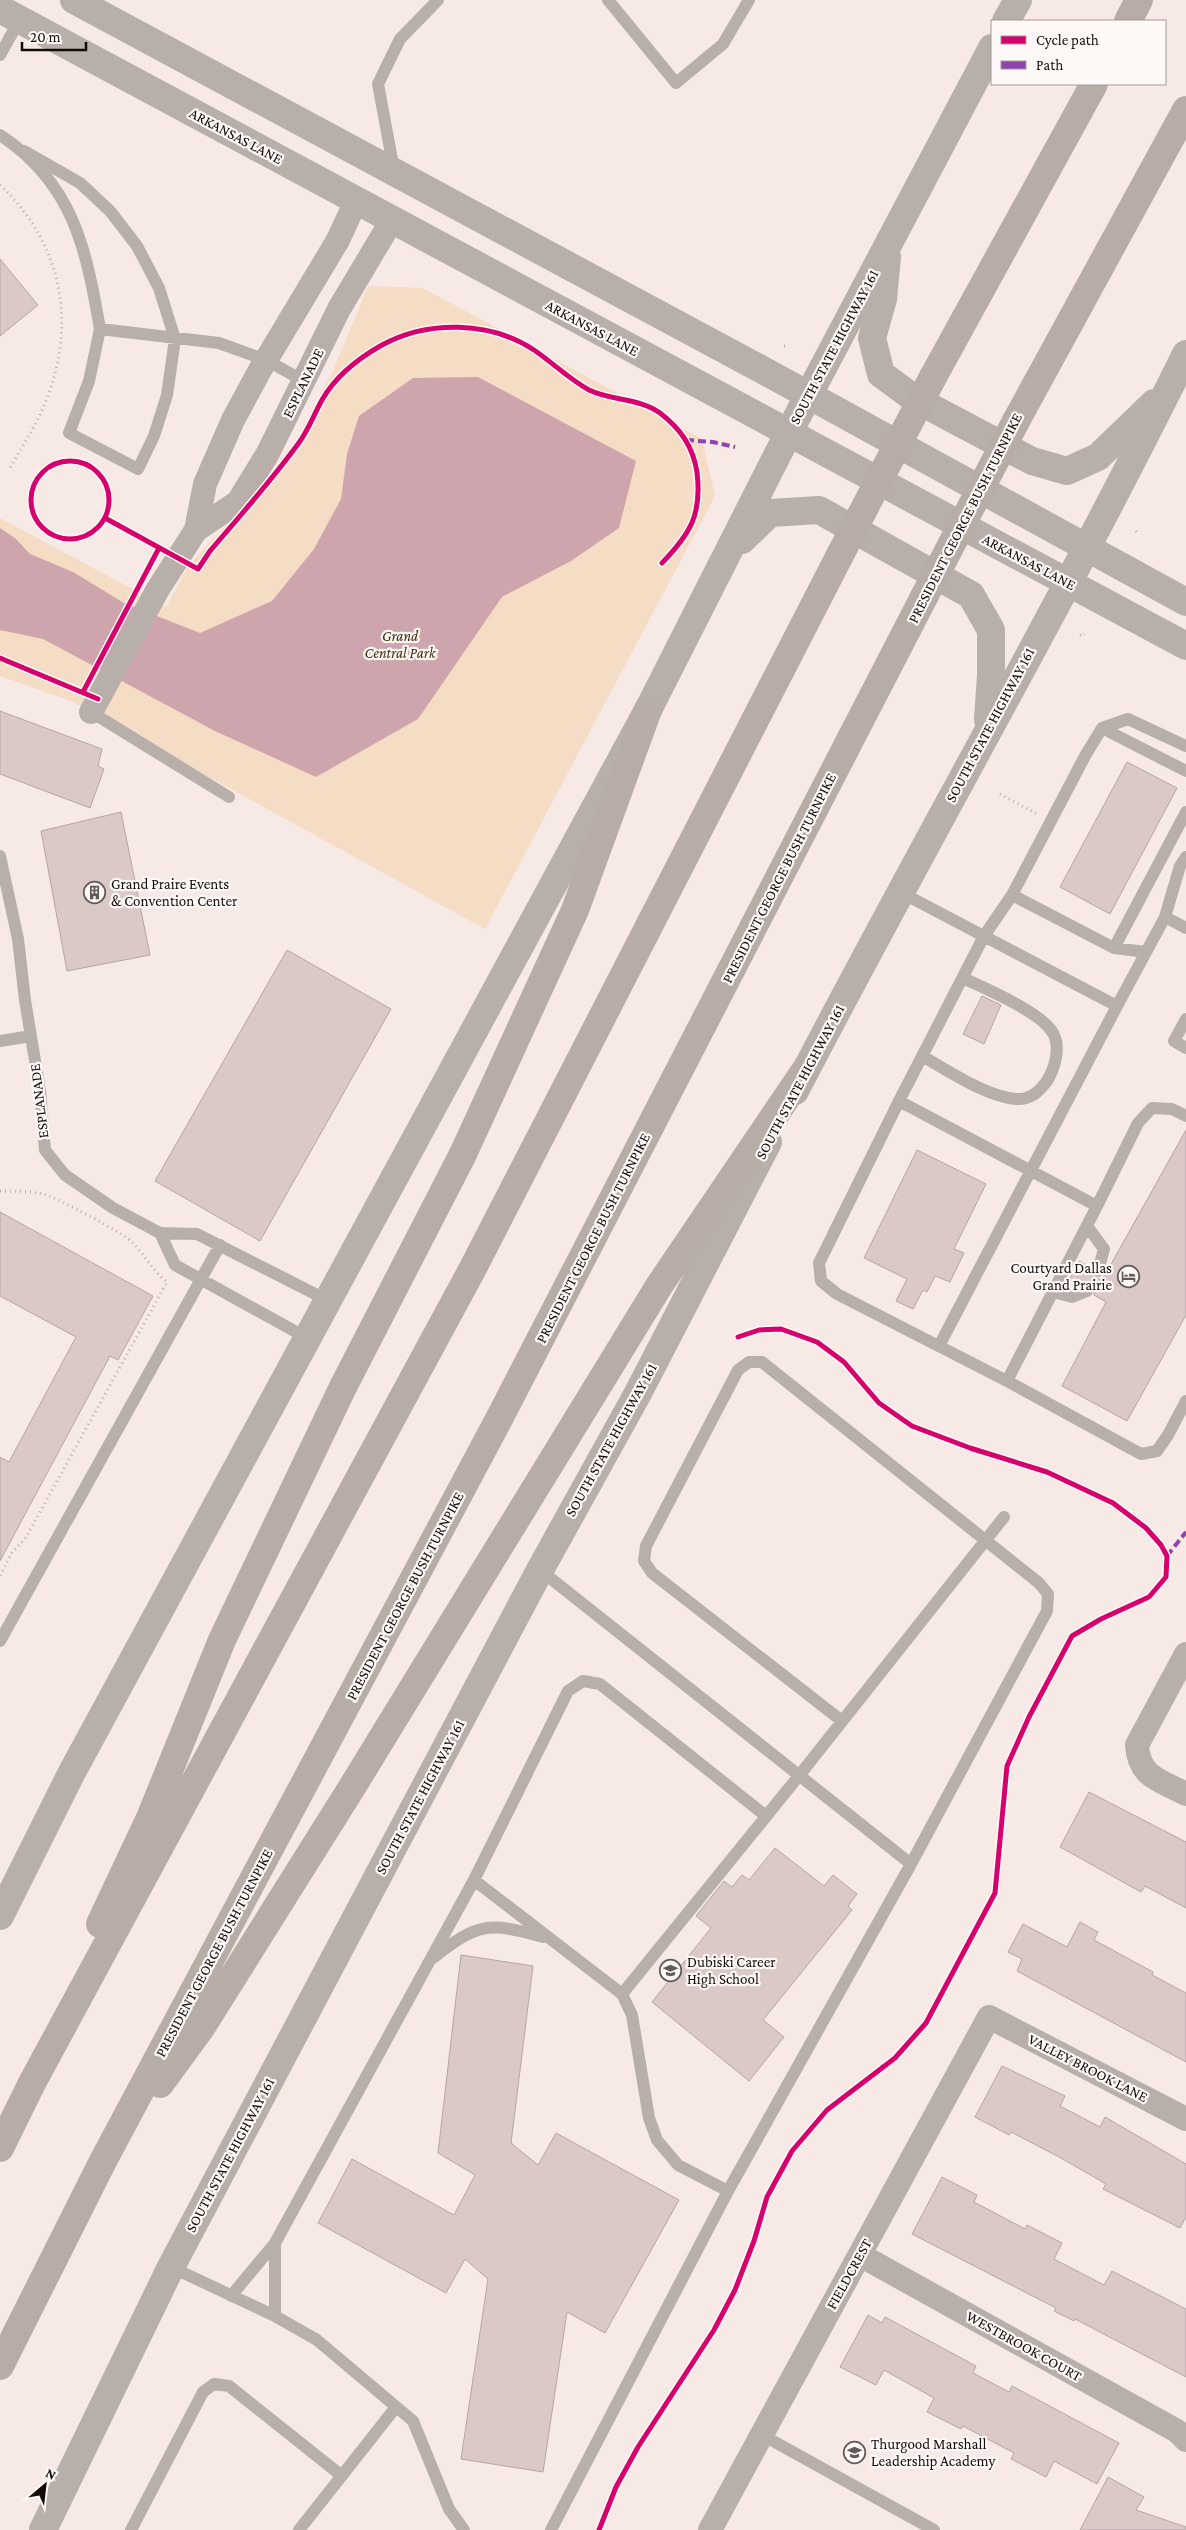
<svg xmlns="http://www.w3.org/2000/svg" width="1186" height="2530" font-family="'Crimson Pro',serif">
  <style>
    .green { fill: #f4ddc4 }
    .water { fill: #cfa5ad }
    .building { fill: #dac9c6; stroke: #b2a7a6 }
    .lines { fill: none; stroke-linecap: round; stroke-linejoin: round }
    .path { stroke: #b9afab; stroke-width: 3; stroke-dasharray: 1 4; stroke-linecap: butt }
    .service { stroke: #b8afaa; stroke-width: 12 }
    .minor { stroke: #b8afaa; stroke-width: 24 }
    .secondary { stroke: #b8aeaa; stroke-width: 28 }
    .motorway { stroke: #b7ada6; stroke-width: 28 }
    .motorway-bridge { stroke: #b7ada6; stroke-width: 28 }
    .quiet { stroke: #8e44ad; stroke-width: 4; stroke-dasharray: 8 4; stroke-linecap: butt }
    .cycleway-casing { stroke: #fef9f7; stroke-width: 8 }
    .cycleway { stroke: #d6006c; stroke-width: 5 }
    .labels { text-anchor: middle; stroke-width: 4.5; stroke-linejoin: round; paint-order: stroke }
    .street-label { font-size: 15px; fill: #140b08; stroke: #fef9f7 }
    .park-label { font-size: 15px; font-style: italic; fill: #402b06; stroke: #fef9f7 }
    .poi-label { font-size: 15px; fill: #140b08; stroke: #fef9f7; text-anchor: start }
  </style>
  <rect width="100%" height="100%" fill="#f7eae6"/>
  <path class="green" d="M 368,286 L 423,288 L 702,439 L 715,496 L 485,929 L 71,701 L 0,676 L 0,518 L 166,607 L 189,565 L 247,503 L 297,438 L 332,373 Z"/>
  <path class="water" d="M 478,377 L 636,461 L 619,528 L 571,561 L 502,597 L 418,719 L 316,777 L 215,731 L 43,639 L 0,630 L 0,528 L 15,538 L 30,554 L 73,572 L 124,603 L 200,633 L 272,601 L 314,549 L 341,499 L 347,454 L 359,416 L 413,378 Z"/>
  <path class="building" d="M 0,259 L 38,305 L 0,336 Z
    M 0,711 L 102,749 L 98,766 L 104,769 L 90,808 L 0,774 Z
    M 1127,762 L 1177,788 L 1110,914 L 1060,887 Z
    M 121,812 L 150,955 L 67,971 L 41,831 Z
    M 287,950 L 391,1009 L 260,1241 L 155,1181 Z
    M 982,996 L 1001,1005 L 984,1044 L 963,1034 Z
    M 1186,1130 L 1186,1315 L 1127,1421 L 1062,1386 L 1106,1302 L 1094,1295 L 1095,1288 L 1092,1284 L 1088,1283 L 1079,1286 L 1069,1280 L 1079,1261 L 1091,1267 L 1090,1274 L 1095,1279 L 1101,1279 L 1105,1275 Z
    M 917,1150 L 986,1184 L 954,1249 L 964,1253 L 950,1282 L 935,1276 L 927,1292 L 923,1290 L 913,1309 L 896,1301 L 907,1279 L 864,1258 Z
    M 0,1212 L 153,1296 L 118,1360 L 110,1356 L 0,1561 L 0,1457 L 9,1462 L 76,1337 L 0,1296 Z
    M 1089,1792 L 1186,1842 L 1186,1908 L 1145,1886 L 1141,1892 L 1060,1847 Z
    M 775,1848 L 824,1886 L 833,1875 L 857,1894 L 848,1906 L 852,1910 L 763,2020 L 784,2037 L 749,2081 L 652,2002 L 711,1928 L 696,1916 L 724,1881 L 732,1887 L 742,1875 L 749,1880 Z
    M 1080,1922 L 1098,1932 L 1094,1940 L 1153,1972 L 1152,1975 L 1186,1993 L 1186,2062 L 1017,1971 L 1022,1959 L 1008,1952 L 1023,1924 L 1067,1947 Z
    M 461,1955 L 533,1966 L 511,2143 L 538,2165 L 556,2133 L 679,2200 L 605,2333 L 567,2312 L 543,2472 L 461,2459 L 488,2279 L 465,2259 L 446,2293 L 318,2223 L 352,2159 L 454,2215 L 475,2175 L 438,2153 Z
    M 1002,2066 L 1065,2096 L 1060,2106 L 1100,2127 L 1105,2117 L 1186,2164 L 1186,2217 L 1180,2228 L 1103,2189 L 1106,2184 L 1061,2158 L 1011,2132 L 1009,2135 L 975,2117 Z
    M 942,2177 L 977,2195 L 974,2202 L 1025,2229 L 1027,2225 L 1062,2243 L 1054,2259 L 1104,2285 L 1112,2271 L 1186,2309 L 1186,2377 L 1075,2319 L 1074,2321 L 1054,2311 L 1056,2308 L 912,2234 Z
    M 868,2315 L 882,2323 L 885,2317 L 976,2366 L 973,2373 L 1009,2392 L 1012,2386 L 1119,2443 L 1097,2484 L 1054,2461 L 1046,2477 L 1011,2459 L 1014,2453 L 963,2426 L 961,2429 L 927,2412 L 934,2398 L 884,2370 L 876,2385 L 840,2367 Z
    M 1108,2477 L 1144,2497 L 1136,2510 L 1186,2527 L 1185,2530 L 1080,2530 Z"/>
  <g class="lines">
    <path class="path" d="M 0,185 C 64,245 78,328 43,408 C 34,429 21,448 10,468
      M 784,346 L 789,346
      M 1136,531 L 1138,534
      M 1080,635 L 1083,636 L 1084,634
      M 1000,794 L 1037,814
      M 0,1191 C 16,1191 31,1191 46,1195 C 59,1199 121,1232 131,1241 C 144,1254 152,1270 167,1282 L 25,1539 L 12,1552 L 0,1576"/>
    <path class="service" d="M 608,0 L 676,83 L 723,44 L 749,0
      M 0,55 L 20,19
      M 0,135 C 73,183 86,248 100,329 L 219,343 L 266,360 L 304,381
      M 24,151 L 80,183 L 110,211 L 137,246 L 159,288 L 175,339 L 167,395 L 154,436 L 138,469 L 69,433 L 89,381 L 100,329
      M 394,170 L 378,84 L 400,39 L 438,0
      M 91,712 L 229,797
      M 1102,728 L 1186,771
      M 1186,746 L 1128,719 L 1102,728 L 1085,756 L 1012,895 L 984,936 L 899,1101 L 819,1263 L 821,1281 L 837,1294 L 1007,1381 L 1141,1454 L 1157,1451 L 1168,1435 L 1186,1401
      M 0,856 L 18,939 L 25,1000 L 40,1091 L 45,1150 L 65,1175 L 113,1208 L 160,1233 L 197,1234 L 327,1300
      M 900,892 L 1117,1006 L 1165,917 L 1180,866 L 1186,857
      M 1012,895 L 1114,948 L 1146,952
      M 1165,917 L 1186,928
      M 1114,948 L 1186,812
      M 1186,1019 L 1174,1041 L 1186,1048
      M 0,1041 L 31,1036
      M 922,1056 C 949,1071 985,1096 1016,1099 C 1030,1100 1039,1092 1047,1081 C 1055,1068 1061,1047 1053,1033 C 1041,1012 986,989 963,978
      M 899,1101 L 1097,1206 L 1138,1123 L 1152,1108 L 1172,1109 L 1186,1116
      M 1087,1226 L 1104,1249 L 1098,1271
      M 160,1233 L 175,1265 L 307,1338
      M 1053,1292 L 1072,1297 L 1087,1291
      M 939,1346 L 1117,1006
      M 1007,1381 L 1097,1206
      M 540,1570 L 911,1864
      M 0,1641 L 220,1245
      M 474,1880 L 622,1994 L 632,2015 L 649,2118 L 657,2140 L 678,2165 L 728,2191
      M 433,1958 C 479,1922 488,1922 543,1937
      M 622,1994 L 798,1777 L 1004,1517
      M 171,2267 L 275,2316 L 317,2340 L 413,2421 L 449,2509 L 464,2530
      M 231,2296 L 275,2243 L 474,1880 L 568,1691 L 583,1681 L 600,1684 L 766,1816
      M 275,2316 L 275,2243
      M 762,2435 L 934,2530
      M 131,2530 L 203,2392 L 214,2384 L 229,2386 L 342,2476
      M 299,2530 L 396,2407
      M 551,2530 L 728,2191 L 911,1864 L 1047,1611 L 1048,1594 L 1039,1583 L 762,1362 L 749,1362 L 738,1370 L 646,1546 L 644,1561 L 652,1573 L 842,1721"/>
    <path class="minor" d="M 196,530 L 205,484 L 233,420 L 260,370 L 338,240 L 356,201
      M 91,712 L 158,589 L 196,530 L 238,502 L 268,453 L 339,309 L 392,220
      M 1186,1654 L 1137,1745 C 1139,1778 1160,1780 1186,1794
      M 860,2255 L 1177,2431 L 1186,2440
      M 710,2530 L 989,2017 L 1186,2119"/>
    <path class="secondary" d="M 74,0 L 770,374 L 1186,602
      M 0,9 L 1186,646
      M 1006,21 L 1018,0
      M 887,257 L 883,299 L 872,338 L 881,374 L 915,399 L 1032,461 L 1067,471 L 1098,457 L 1154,403
      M 742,540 L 770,513 L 819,510 L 971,595 L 991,630 L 991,675 L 988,720
      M 795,1091 C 923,844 1063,603 1186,354
      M 0,1916 L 71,1774 L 648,710 L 788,434 L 992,48
      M 43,2530 L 171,2267 L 540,1570 L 638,1393 L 768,1142"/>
    <path class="motorway" d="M 1128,21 L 1139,0
      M 933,377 L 1094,84
      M 1016,421 L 1186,110
      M 100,1924 L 150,1818 L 222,1640 L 343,1387 L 463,1154 L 575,910 L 648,710
      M 160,2084 L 201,2028 L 354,1784 L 659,1286 L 806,1069
      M 0,2148 L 32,2083 L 473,1268 L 840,555
      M 0,2366 L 103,2161 L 499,1419 L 924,597"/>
    <path class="motorway-bridge" d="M 840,555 L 933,377
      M 924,597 L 1016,421"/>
    <path class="quiet" d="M 686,440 L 713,442 L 735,447
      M 1167,1556 L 1186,1532"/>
    <defs>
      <path id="cycleway" d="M31 500a39 39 0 1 1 78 0a39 39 0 1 1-78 0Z
        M 105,518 L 198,569 L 210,551 C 240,516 271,481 298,444 C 308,431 314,414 322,400 C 335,377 359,358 382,345 C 428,320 490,321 534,350 C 553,363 569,379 589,390 C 612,401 639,398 660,413 C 681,429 693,447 697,472 C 702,514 691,533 662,563
        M 0,658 L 98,699
        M 83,692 L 159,548
        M 599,2530 L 616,2487 L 638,2447 L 714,2330 L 735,2290 L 754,2241 L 767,2197 L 792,2151 L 827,2110 L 895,2058 L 926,2023 L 995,1893 L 1007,1766 L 1029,1717 L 1072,1636 L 1101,1619 L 1149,1597 L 1166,1577 L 1167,1556 L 1161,1545 L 1146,1528 L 1113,1503 L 1047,1472 L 970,1448 L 912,1426 L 879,1403 L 844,1362 L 817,1342 L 781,1329 L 759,1330 L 738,1337"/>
    </defs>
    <use href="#cycleway" class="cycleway-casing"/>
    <use href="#cycleway" class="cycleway"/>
  </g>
  <defs>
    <symbol id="building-ring" viewBox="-11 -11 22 22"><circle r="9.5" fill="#fef9f7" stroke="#635956" stroke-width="1.5"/><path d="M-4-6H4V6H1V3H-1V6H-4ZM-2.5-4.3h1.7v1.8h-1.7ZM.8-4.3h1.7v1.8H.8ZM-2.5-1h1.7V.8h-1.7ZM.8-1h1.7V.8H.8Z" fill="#635956"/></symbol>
    <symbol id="hotel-ring" viewBox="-11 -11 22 22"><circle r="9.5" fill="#fef9f7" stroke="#635956" stroke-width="1.5"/><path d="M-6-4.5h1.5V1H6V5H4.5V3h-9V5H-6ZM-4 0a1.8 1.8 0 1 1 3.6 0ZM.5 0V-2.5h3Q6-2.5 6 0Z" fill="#635956"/></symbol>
    <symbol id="school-ring" viewBox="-11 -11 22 22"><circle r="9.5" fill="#fef9f7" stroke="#635956" stroke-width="1.5"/><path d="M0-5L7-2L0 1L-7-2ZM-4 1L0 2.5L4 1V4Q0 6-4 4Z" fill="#635956"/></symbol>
  </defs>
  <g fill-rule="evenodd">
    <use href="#building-ring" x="82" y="880" width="25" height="25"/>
    <use href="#hotel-ring" x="1116" y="1264" width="25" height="25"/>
    <use href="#school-ring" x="658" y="1958" width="25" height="25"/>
    <use href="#school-ring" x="842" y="2440" width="25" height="25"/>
  </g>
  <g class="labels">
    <g class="street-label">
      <text transform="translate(236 136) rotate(28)" y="5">ARKANSAS LANE</text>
      <text transform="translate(592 328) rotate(28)" y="5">ARKANSAS LANE</text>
      <text transform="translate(834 347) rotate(-62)" y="5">SOUTH STATE HIGHWAY 161</text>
      <text transform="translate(303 383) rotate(-64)" y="5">ESPLANADE</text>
      <text transform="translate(965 518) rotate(-63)" y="5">PRESIDENT GEORGE BUSH TURNPIKE</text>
      <text transform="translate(1029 562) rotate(28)" y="5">ARKANSAS LANE</text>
      <text transform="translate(990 725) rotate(-62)" y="5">SOUTH STATE HIGHWAY 161</text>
      <text transform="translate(779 878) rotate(-63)" y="5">PRESIDENT GEORGE BUSH TURNPIKE</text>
      <text transform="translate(800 1082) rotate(-62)" y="5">SOUTH STATE HIGHWAY 161</text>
      <text transform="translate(39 1101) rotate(-97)" y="5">ESPLANADE</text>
      <text transform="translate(593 1238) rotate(-63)" y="5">PRESIDENT GEORGE BUSH TURNPIKE</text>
      <text transform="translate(611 1440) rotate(-61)" y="5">SOUTH STATE HIGHWAY 161</text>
      <text transform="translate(405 1596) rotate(-62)" y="5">PRESIDENT GEORGE BUSH TURNPIKE</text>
      <text transform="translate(420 1797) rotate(-62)" y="5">SOUTH STATE HIGHWAY 161</text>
      <text transform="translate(214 1953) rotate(-62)" y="5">PRESIDENT GEORGE BUSH TURNPIKE</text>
      <text transform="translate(1088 2068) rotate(27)" y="5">VALLEY BROOK LANE</text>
      <text transform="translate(230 2155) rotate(-62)" y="5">SOUTH STATE HIGHWAY 161</text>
      <text transform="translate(849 2274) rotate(-61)" y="5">FIELDCREST</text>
      <text transform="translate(1024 2346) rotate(29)" y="5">WESTBROOK COURT</text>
    </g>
    <g class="park-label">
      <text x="400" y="641">Grand<tspan x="400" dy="17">Central Park</tspan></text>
    </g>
    <g class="poi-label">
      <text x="111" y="889">Grand Praire Events<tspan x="111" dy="17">&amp; Convention Center</tspan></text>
      <text x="1112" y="1273" text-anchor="end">Courtyard Dallas<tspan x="1112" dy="17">Grand Prairie</tspan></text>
      <text x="687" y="1967">Dubiski Career<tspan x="687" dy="17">High School</tspan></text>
      <text x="871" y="2449">Thurgood Marshall<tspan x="871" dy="17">Leadership Academy</tspan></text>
    </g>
  </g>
  <rect x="991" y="20" width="175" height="65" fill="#fef9f7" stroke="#a09a97"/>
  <rect x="1001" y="36" width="25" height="8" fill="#d6006c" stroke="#a09a97"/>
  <text x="1036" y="45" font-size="15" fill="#140b08">Cycle path</text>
  <rect x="1001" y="61" width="25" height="8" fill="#8e44ad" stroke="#a09a97"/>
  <text x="1036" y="70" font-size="15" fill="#140b08">Path</text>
  <g transform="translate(45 2485) rotate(28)" stroke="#fef9f7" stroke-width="4" paint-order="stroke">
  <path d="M0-4L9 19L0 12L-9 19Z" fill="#140b08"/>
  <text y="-8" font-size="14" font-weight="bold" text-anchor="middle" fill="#140b08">N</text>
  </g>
  <path d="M22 42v8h64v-8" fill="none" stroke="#140b08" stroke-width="2.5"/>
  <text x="30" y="42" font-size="15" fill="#140b08" stroke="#fef9f7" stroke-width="4" paint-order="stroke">20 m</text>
</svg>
